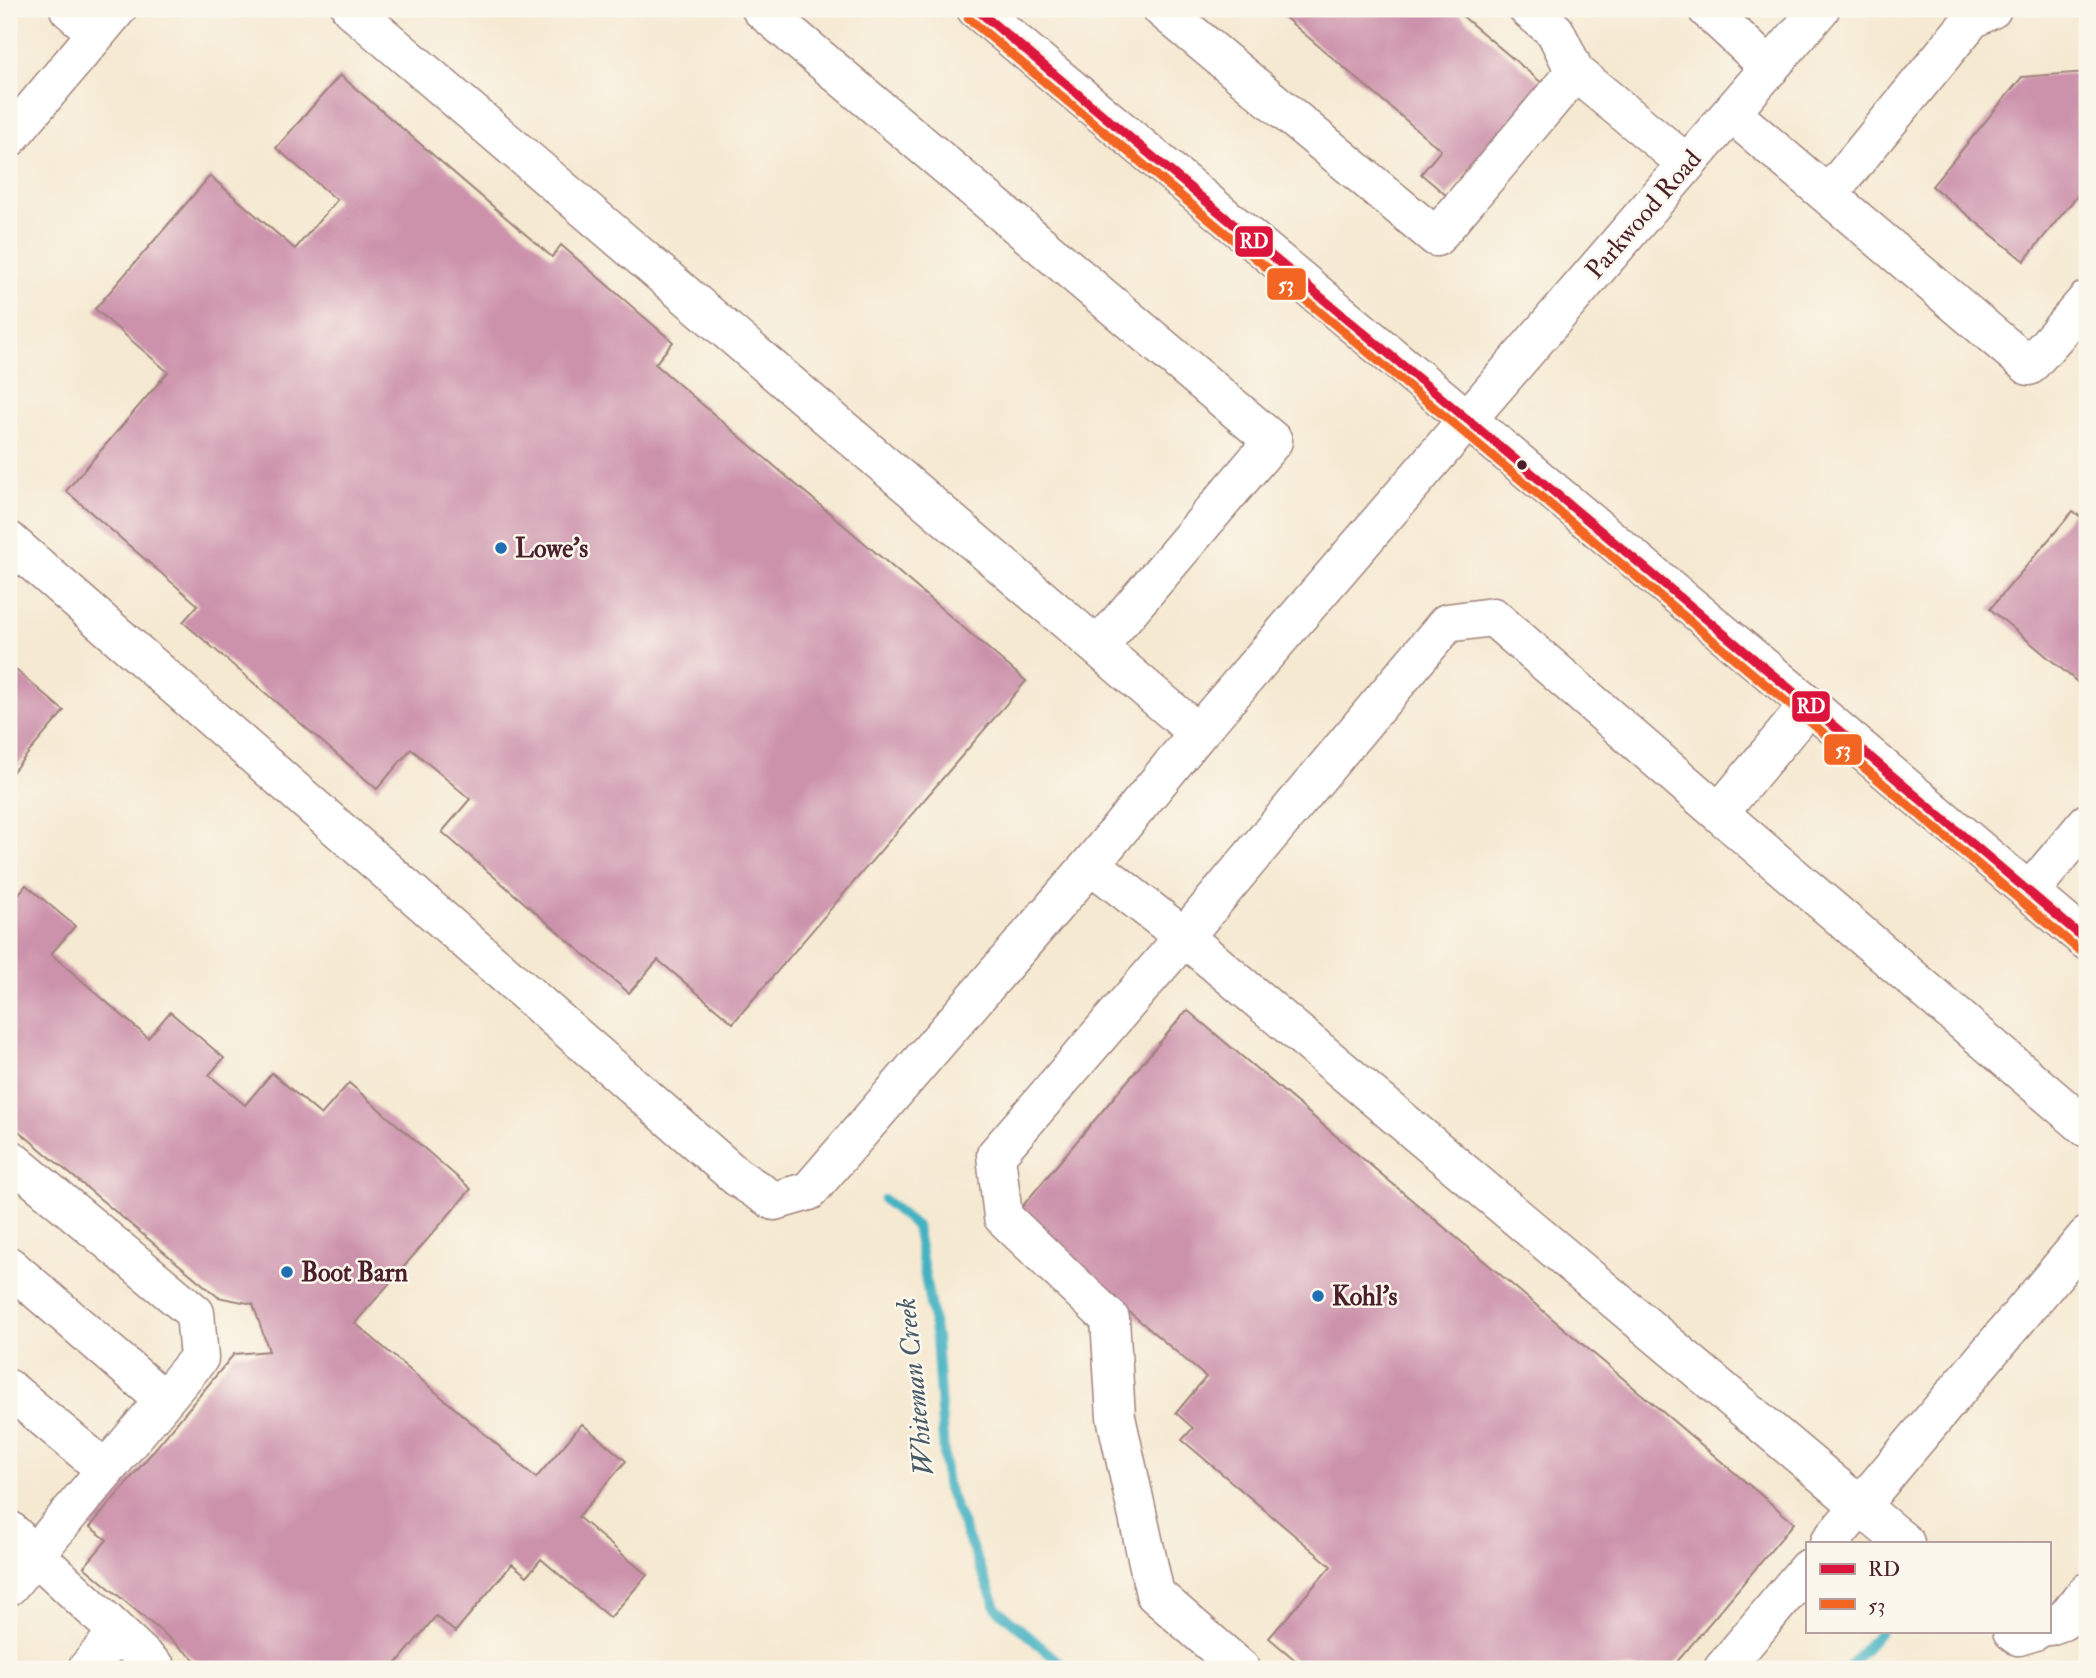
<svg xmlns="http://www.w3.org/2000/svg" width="2096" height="1678" font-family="'IM FELL Double Pica',serif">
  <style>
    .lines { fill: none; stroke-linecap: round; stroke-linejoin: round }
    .stream { stroke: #45b2c2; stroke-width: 10 }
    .building { fill: #cc92ab }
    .minor-casing { stroke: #a0847e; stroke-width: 41 }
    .minor { stroke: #fff; stroke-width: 38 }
    .bus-1-casing { stroke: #fbf7ec; stroke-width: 14 }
    .bus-2-casing { stroke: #fbf7ec; stroke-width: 14 }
    .bus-1 { stroke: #dc143c; stroke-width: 9 }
    .bus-2 { stroke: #f26522; stroke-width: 9 }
    .bus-dot { fill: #4a1f2b; stroke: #fbf7ec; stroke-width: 2.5 }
    .poi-dot { fill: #1f6fb2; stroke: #fbf7ec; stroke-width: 2.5 }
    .labels { text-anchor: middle; stroke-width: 5; stroke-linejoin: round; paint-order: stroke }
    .street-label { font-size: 26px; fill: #4a1f2b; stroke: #fbf7ec }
    .poi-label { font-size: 26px; font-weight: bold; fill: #4a1f2b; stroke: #fbf7ec; text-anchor: start }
    .water-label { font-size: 28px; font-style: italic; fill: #485a67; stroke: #fbf7ec }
    .line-badge { stroke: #fbf7ec; stroke-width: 2.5 }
    .badge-label { font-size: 19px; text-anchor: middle; font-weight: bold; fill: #fff }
  </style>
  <rect width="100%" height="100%" fill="#fbf7ec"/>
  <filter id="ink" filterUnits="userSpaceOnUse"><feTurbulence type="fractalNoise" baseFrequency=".0143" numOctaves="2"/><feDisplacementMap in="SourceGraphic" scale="14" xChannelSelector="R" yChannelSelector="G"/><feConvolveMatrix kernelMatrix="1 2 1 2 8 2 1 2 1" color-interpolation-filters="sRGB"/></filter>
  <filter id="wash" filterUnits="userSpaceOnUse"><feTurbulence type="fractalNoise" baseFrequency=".00686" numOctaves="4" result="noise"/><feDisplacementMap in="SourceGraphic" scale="28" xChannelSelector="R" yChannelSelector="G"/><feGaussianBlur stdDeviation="1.57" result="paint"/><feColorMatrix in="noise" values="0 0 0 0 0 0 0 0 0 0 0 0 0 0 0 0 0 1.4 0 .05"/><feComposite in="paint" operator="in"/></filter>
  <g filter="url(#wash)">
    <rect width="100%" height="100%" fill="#f5e9d2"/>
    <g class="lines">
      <path class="stream" d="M 884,1200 L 916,1226 L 936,1337 L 946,1484 L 997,1609 L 1067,1669
        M 1847,1669 L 1881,1631"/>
    </g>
    <g id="blocks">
      <path class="building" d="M 1275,9 L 1454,9 L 1543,84 L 1447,196 L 1421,174 L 1441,150 Z
        M 2087,72 L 2087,191 L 2081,191 L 2024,261 L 1932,186 L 2022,77 Z
        M 340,75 L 552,257 L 561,245 L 673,342 L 655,364 L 1026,681 L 733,1023 L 658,960 L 629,993 L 442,832 L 470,799 L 411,749 L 377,789 L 183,622 L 198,605 L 66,491 L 168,372 L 95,309 L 210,176 L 295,249 L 337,200 L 276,148 Z
        M 2073,511 L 2087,522 L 2087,690 L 1990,609 Z
        M 9,664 L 64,711 L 9,776 Z
        M 26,885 L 75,926 L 51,954 L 148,1038 L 170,1012 L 224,1058 L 209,1075 L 245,1105 L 272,1073 L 321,1115 L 349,1083 L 471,1189 L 355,1323 L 536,1478 L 582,1424 L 626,1461 L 578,1517 L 647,1575 L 610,1618 L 541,1559 L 527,1576 L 512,1564 L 455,1632 L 436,1616 L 392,1669 L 206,1669 L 84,1567 L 107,1540 L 90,1527 L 234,1354 L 269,1351 L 253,1304 L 218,1297 L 9,1123 L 9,905 Z
        M 1187,1010 L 1794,1523 L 1671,1669 L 1306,1669 L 1269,1638 L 1331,1566 L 1182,1440 L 1193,1428 L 1176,1413 L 1206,1377 L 1015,1215 Z"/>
    </g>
  </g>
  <g filter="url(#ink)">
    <use href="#blocks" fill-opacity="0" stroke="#a0847e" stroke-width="2"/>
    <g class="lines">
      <defs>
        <path id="minor" d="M 69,9 L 97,33
          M 351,9 L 1198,733 L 1820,9
          M 761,9 L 1273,441 L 1098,647
          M 976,9 L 1809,705 L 2087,941
          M 1162,9 L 1436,237 L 1575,72 L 1686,163
          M 1528,9 L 1555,31 L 1575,72
          M 1707,9 L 1770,68
          M 1731,113 L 2029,366 L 2087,300
          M 9,138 L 117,9
          M 1828,195 L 1972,19 L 1992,9
          M 9,541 L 737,1177 L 774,1201 L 809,1191 L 1091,864
          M 1809,705 L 1719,813 L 2087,1128
          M 1198,733 L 1091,864 L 1184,937 L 996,1155 L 1003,1217 L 1110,1319 L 1116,1417 L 1155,1594 L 1241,1669
          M 1719,813 L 1493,617 L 1447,623 L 1184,937 L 1860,1506 L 2087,1236
          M 2029,892 L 2087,823
          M 9,1158 L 195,1313 L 199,1358 L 9,1586
          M 9,1266 L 164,1400
          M 9,1389 L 105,1469
          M 9,1530 L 157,1669
          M 1829,1543 L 1860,1506 L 1905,1543
          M 2049,1626 L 2063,1621 L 2087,1592
          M 2012,1631 L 2019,1636 L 2035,1631
          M 87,1669 L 117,1633
          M 1723,1669 L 1807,1569"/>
      </defs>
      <use href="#minor" class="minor-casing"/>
      <use href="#minor" class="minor"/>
      <defs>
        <path id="bus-1" d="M 976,9 L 1809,705 L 2087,941"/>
        <path id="bus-2" d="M 968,18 L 1801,714 L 2079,950"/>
      </defs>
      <use href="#bus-1" class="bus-1-casing"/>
      <use href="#bus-2" class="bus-2-casing"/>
      <use href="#bus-1" class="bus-1"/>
      <use href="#bus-2" class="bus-2"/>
    </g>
  </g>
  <circle class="bus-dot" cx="1522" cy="465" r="6"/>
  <g class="poi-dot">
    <circle cx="501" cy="548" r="7"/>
    <circle cx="287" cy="1272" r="7"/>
    <circle cx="1318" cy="1296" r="7"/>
  </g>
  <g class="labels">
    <g class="street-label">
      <text transform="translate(1643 214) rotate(-49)" y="9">Parkwood Road</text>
    </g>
    <g class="poi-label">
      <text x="515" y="557">Lowe's</text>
      <text x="301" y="1281">Boot Barn</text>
      <text x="1332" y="1305">Kohl's</text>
    </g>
    <g class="water-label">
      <text transform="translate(914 1387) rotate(-96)" y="10">Whiteman Creek</text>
    </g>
  </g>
  <g class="line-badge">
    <rect x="1234" y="225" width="40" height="33" rx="7" fill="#dc143c"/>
    <rect x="1266" y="267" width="41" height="34" rx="7" fill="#f26522"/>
    <rect x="1791" y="690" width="40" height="33" rx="7" fill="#dc143c"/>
    <rect x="1823" y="733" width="40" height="33" rx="7" fill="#f26522"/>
  </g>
  <g class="badge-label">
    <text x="1254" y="248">RD</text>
    <text x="1286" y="291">53</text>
    <text x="1811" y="713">RD</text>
    <text x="1843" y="756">53</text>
  </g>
  <rect width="2096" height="1678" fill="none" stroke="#fbf7ec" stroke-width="35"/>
  <rect x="1806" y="1542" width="245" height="91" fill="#fbf7ec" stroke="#b4a19f" stroke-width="2"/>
  <rect x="1820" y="1564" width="35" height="10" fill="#dc143c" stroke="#b4a19f" stroke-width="2"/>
  <text x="1868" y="1576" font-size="21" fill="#4a1f2b">RD</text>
  <rect x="1820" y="1599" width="35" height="10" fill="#f26522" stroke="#b4a19f" stroke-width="2"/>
  <text x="1868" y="1612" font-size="21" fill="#4a1f2b">53</text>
</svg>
